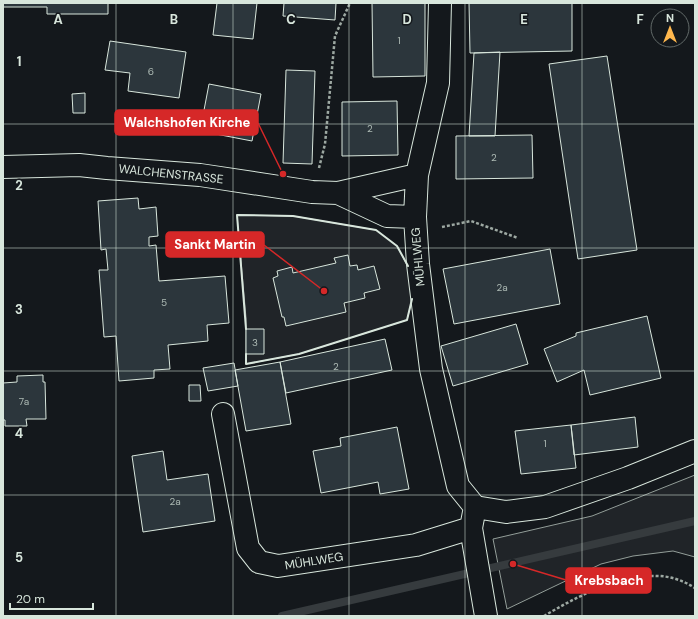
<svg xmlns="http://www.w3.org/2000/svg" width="698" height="619" font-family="'DM Sans',sans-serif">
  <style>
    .green { fill: #202428; stroke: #939e99 }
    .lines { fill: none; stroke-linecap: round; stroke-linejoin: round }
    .stream { stroke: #363b3e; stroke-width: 8 }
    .building { fill: #2c363c; stroke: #d8e6dc }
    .minor-casing { stroke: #d8e6dc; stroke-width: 24 }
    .path { stroke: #9da8a2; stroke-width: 2.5; stroke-dasharray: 3 2; stroke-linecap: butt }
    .minor { stroke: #14181c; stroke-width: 22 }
    .wall { stroke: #d8e6dc; stroke-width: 2 }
    .grid { fill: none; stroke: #d8e6dc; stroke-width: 1; stroke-opacity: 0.55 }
    .labels { text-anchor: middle; stroke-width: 3; stroke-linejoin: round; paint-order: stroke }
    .number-label { font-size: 10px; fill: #adbab4 }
    .street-label { font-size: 12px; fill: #d8e6dc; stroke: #14181c }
    .grid-label { font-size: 13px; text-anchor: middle; font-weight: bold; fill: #d8e6dc; stroke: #14181c; stroke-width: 3; stroke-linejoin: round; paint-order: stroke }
    .leader { fill: none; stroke: #d62828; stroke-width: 1.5 }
    .callout-dot { fill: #d62828; stroke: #14181c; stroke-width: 1.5 }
    .callout { fill: #d62828; stroke: #d62828; stroke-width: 1.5 }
    .callout-label { font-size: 13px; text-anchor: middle; font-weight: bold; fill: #fff }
  </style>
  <rect width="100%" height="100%" fill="#14181c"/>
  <path class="green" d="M 237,215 L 293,216 L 376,230 L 397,246 L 408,267 L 413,296 L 407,320 L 299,354 L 246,364 L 246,318 Z
    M 695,475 L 695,557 L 673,551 L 633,556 L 601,564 L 507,609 L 493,539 L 592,516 Z"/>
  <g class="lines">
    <path class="stream" d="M 282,616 L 695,521"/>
  </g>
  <path class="building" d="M 3,3 L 108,3 L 108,14 L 47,14 L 47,7 L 3,7 Z
    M 217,3 L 257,3 L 253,39 L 213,35 Z
    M 284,3 L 336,3 L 335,20 L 283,16 Z
    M 372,3 L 425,3 L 425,76 L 373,77 Z
    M 469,3 L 572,3 L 572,51 L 470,53 Z
    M 110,41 L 186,52 L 179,98 L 128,91 L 130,73 L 105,70 Z
    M 500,52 L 495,136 L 469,136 L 474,53 Z
    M 607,56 L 637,250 L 578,259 L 549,64 Z
    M 286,70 L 315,71 L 312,164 L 283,163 Z
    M 209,84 L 261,94 L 252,141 L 200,131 Z
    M 85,93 L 85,113 L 73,113 L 72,94 Z
    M 397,101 L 398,155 L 342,156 L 342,102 Z
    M 532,135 L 533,178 L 456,179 L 456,136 Z
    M 138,198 L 139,209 L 156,207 L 158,236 L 149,237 L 149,246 L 156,245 L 159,281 L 225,276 L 229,323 L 207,325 L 208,341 L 168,345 L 170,369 L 154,370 L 154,378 L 119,381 L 116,336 L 104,337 L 99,270 L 108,270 L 106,249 L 101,250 L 98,201 Z
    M 550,249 L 560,304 L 454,324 L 443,269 Z
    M 348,255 L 350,266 L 357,265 L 358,270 L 374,266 L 380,289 L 364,293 L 365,298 L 344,303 L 346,312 L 286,326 L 284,317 L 282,317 L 273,278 L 278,276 L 277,271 L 292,267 L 293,273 L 336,263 L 334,258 Z
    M 647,316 L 661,378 L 590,395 L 584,370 L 557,382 L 544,349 L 576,336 L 576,333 Z
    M 516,324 L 528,364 L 453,386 L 441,346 Z
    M 246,329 L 264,329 L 264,354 L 246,354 Z
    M 385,339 L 392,370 L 286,393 L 280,362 Z
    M 280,362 L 291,424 L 246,431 L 235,370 Z
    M 234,363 L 238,386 L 208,391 L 203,368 Z
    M 43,375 L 43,382 L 45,382 L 46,419 L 26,419 L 27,426 L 5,426 L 5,420 L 3,420 L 3,383 L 17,382 L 17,376 Z
    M 189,385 L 200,385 L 201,401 L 189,401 Z
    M 635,417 L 638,447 L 574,455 L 571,425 Z
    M 571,425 L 576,468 L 521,474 L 515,431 Z
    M 397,427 L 409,489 L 380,494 L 378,482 L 321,493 L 313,451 L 341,446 L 340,438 Z
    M 163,451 L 167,480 L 208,474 L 215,521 L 143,532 L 132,456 Z"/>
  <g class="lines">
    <defs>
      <path id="minor" d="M 440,3 L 438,83 L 417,175 L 415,217 L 418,264 L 431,369 L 458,486 L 475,507 L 471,528 L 486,616
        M 3,167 L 79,165 L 107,168 L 200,175 L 312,192 L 338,193 L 417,175
        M 338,193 L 387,216 L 415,217
        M 223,414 L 248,548 L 259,562 L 278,566 L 416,545 L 471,528
        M 475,507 L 506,512 L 545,507 L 628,478 L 695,451"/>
    </defs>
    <use href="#minor" class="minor-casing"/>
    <path class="path" d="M 319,168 L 325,144 L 335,36 L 350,3
      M 442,227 L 471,221 L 518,238
      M 544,616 C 576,597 620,574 657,576 C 671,576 684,581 695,588"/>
    <use href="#minor" class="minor"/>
    <path class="wall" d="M 246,329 L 237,215 L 293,216 L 376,230 L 397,246 L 408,266
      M 246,354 L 246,364 L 299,354 L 407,320 L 412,299"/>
  </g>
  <path class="grid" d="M 116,3 L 116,616M 233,3 L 233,616M 349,3 L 349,616M 465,3 L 465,616M 582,3 L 582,616M 3,124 L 695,124M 3,248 L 695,248M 3,371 L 695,371M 3,495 L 695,495"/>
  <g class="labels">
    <g class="number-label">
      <text x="399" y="44">1</text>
      <text x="151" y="75">6</text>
      <text x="370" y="132">2</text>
      <text x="494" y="161">2</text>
      <text x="502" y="291">2a</text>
      <text x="164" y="306">5</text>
      <text x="255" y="346">3</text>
      <text x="336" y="370">2</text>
      <text x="24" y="405">7a</text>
      <text x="545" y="447">1</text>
      <text x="175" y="505">2a</text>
    </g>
    <g class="street-label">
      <text transform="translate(171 174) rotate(6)" y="4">WALCHENSTRASSE</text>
      <text transform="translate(418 257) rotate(-95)" y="4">MÜHLWEG</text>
      <text transform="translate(314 561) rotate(-9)" y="4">MÜHLWEG</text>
    </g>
  </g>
  <g class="grid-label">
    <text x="58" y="24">A</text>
    <text x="174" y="24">B</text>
    <text x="291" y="24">C</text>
    <text x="407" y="24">D</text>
    <text x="524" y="24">E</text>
    <text x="640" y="24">F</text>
    <text x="19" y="66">1</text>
    <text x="19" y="190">2</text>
    <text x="19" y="314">3</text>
    <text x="19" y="438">4</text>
    <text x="19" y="562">5</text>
  </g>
  <path class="leader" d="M283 174L258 123M324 291L264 245M513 564L566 580"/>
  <g class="callout-dot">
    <circle cx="283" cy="174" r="4"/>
    <circle cx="324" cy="291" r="4"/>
    <circle cx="513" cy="564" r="4"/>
  </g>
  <g class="callout">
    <rect x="115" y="110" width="143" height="25" rx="4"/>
    <rect x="166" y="232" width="98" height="25" rx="4"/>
    <rect x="566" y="568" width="85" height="25" rx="4"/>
  </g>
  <g class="callout-label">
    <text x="187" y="127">Walchshofen Kirche</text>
    <text x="215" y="249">Sankt Martin</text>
    <text x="609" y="585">Krebsbach</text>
  </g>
  <rect width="698" height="619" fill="none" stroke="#d8e6dc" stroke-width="8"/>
  <g transform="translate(670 28)"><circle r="19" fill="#14181c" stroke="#626a69"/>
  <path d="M0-3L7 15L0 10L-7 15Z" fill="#ffb74d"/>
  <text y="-6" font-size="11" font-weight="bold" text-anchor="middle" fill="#d8e6dc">N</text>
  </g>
  <path d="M10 603v6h83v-6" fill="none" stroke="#d8e6dc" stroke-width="2"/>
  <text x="16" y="603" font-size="12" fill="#d8e6dc" stroke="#14181c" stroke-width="3" paint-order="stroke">20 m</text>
</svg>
